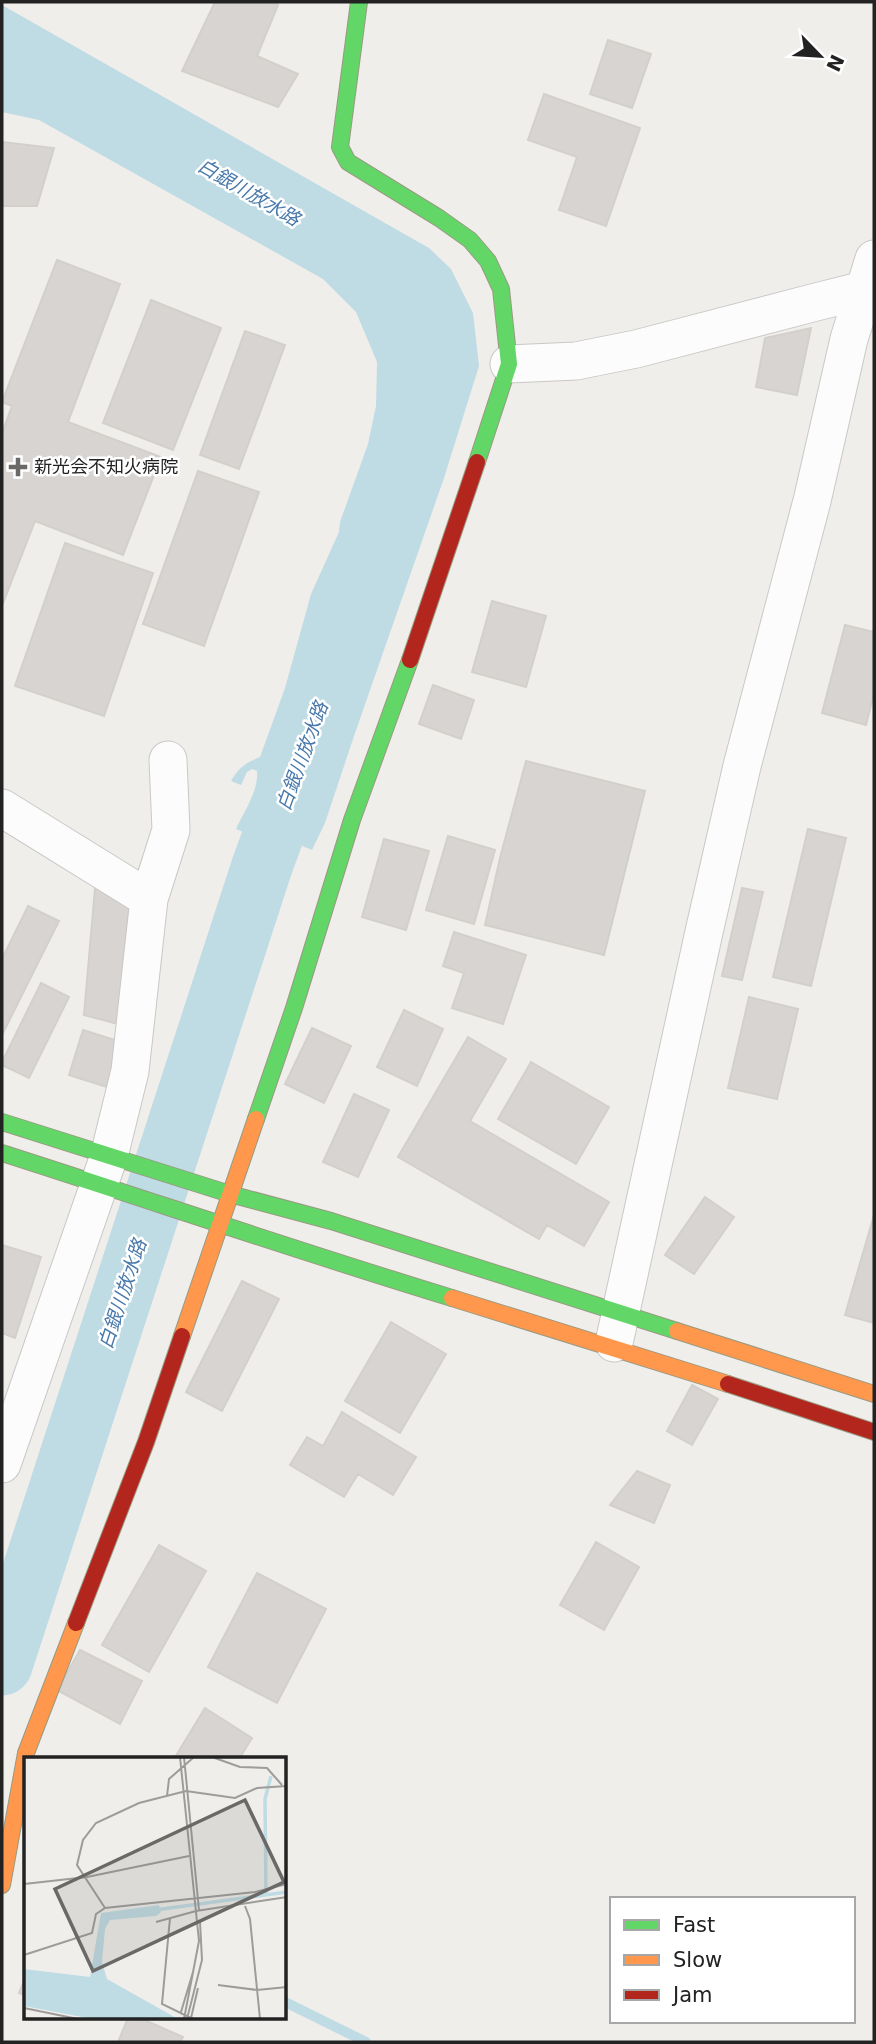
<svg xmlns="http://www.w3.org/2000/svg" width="876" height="2044" font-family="'DejaVu Sans','Noto Sans JP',sans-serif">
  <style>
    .water { fill: #bfdbe3 }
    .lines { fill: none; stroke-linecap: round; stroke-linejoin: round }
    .stream { stroke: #bfdbe3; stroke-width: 10 }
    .river { stroke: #bfdbe3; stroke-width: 61 }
    .building { fill: #d7d4d2; stroke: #d3d0cc; stroke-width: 2 }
    .street-casing { stroke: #c9c8c7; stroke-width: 39 }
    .fast-casing { stroke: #999a82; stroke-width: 18 }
    .slow-casing { stroke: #999a82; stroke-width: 18 }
    .jam-casing { stroke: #999a82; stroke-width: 18 }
    .street { stroke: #fdfcfc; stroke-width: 37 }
    .fast { stroke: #63d668; stroke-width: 16 }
    .slow { stroke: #ff974d; stroke-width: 16 }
    .jam { stroke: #b3261e; stroke-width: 16 }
    .poi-dot { fill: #6a6968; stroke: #fff; stroke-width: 2.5 }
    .labels { text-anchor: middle; stroke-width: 5; stroke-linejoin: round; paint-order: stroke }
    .poi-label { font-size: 18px; fill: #222; stroke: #fff; text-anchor: start }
    .water-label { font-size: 19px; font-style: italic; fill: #4a7aab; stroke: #fff }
    .inset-river { fill: none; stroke: #bfdbe3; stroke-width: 3.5 }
    .inset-road { fill: none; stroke: #9e9c9b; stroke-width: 2 }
    .view { fill: #6a6968; fill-opacity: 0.15; stroke: #6a6968; stroke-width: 3.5 }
    .inset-edge { fill: none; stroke: #222; stroke-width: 3.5 }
  </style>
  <rect width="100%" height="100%" fill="#f0eeeb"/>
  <path class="water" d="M 2,5 L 429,248 L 451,269 L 473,313 L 479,366 L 444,478 L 354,736 L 325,823 L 312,850 L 293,842 L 283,864 L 244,847 L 250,835 L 236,829 C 244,812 259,790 257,771 L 252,769 L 247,772 L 241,785 L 231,781 C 239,767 246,763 260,757 L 285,688 L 311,594 L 339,532 L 340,522 L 368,444 L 376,406 L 377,362 L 356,312 L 323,279 L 39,120 L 2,112 Z"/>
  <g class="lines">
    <path class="stream" d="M 285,2002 L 366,2042"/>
    <path class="river" d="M 2,1665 L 262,866 L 294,779"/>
  </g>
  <path class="building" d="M 215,2 L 272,2 L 278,5 L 257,56 L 298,74 L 278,107 L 182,71 Z
    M 608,40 L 651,54 L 632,108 L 590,94 Z
    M 544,94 L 640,128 L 606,226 L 559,210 L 577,157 L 528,140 Z
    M 2,142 L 54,148 L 37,206 L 2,206 Z
    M 57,260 L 120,284 L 68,422 L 161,457 L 123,555 L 35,521 L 2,606 L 2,433 L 12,406 L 2,402 Z
    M 151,300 L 221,328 L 173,450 L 103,423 Z
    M 811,328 L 797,395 L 756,387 L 765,338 Z
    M 245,331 L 285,345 L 239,469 L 200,455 Z
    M 198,471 L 259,492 L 204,646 L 143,624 Z
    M 65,543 L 153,573 L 104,716 L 15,686 Z
    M 492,601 L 546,616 L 526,687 L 472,672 Z
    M 845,625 L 874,632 L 874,693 L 866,725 L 822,713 Z
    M 433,685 L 474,700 L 461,739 L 419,724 Z
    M 526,761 L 645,791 L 604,955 L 485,925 L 500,858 Z
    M 808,829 L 846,838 L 811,986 L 773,977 Z
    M 448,836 L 495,850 L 474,924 L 426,910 Z
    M 384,839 L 429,851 L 406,930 L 362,917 Z
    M 95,888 L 130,898 L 118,1024 L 84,1015 Z
    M 742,888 L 763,892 L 742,980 L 722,976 Z
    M 28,906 L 59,921 L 2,1035 L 2,959 Z
    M 454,932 L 526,955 L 503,1024 L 452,1008 L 464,973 L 443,966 Z
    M 41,983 L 69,997 L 29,1078 L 2,1065 L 2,1062 Z
    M 749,997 L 798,1009 L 777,1099 L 728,1088 Z
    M 404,1010 L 443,1029 L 417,1086 L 377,1067 Z
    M 312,1028 L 351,1046 L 324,1103 L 285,1084 Z
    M 83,1030 L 124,1043 L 110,1088 L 69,1075 Z
    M 468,1037 L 506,1059 L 470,1121 L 609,1202 L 584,1246 L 547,1225 L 539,1239 L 398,1157 Z
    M 531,1062 L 609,1107 L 576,1164 L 498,1119 Z
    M 354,1094 L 389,1110 L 358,1177 L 323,1162 Z
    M 705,1197 L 734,1217 L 694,1274 L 665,1255 Z
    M 874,1215 L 874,1323 L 845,1315 Z
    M 2,1245 L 41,1257 L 15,1338 L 2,1333 Z
    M 242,1281 L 279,1299 L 222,1411 L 186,1392 Z
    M 391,1322 L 446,1354 L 400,1433 L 345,1401 Z
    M 692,1385 L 718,1399 L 692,1445 L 667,1431 Z
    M 342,1412 L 416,1457 L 393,1495 L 358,1474 L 344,1497 L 290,1465 L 307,1437 L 323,1446 Z
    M 637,1471 L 670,1485 L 654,1523 L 610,1505 Z
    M 596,1542 L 639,1567 L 604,1630 L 560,1605 Z
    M 159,1545 L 206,1571 L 149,1672 L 102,1645 Z
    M 257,1573 L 326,1609 L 277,1703 L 208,1667 Z
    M 80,1650 L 142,1681 L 120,1724 L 57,1690 Z
    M 205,1708 L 252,1738 L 239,1759 L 174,1759 Z
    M 26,1976 L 26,1996 L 19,1993 Z
    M 128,2018 L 140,2018 L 183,2037 L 180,2042 L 118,2042 Z"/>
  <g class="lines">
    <defs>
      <path id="street" d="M 509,364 L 576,361 L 636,349 L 816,302 L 864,290 L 874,290
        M 2,808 L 149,899
        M 614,1343 L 704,932 L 742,766 L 812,501 L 849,339 L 874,259
        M 2,1464 L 109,1156 L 130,1071 L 149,899 L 171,830 L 168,760"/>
      <path id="fast" d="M 359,2 L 340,147 L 348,162 L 439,218 L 470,240 L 488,261 L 501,289 L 509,364 L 477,462
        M 256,1119 L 294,1008 L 352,820 L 410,660
        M 2,1122 L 230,1194 L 331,1221 L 677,1331
        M 2,1153 C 152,1201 301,1252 452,1298"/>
      <path id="slow" d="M 452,1298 L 728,1384
        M 677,1331 L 874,1394
        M 182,1336 L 256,1119
        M 2,1885 L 26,1753 L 76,1623"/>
      <path id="jam" d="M 410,660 L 477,462
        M 728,1384 L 874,1432
        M 76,1623 L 146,1442 L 182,1336"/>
    </defs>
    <use href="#street" class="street-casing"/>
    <use href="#fast" class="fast-casing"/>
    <use href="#slow" class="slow-casing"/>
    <use href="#jam" class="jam-casing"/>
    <use href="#street" class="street"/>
    <use href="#fast" class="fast"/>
    <use href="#slow" class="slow"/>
    <use href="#jam" class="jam"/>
  </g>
  <path class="poi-dot" d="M14.5 456.5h7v7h7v7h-7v7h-7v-7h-7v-7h7z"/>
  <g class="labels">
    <g class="poi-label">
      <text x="34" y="473">新光会不知火病院</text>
    </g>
    <g class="water-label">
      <text transform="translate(249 192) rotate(30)" y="7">白銀川放水路</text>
      <text transform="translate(302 756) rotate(-70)" y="7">白銀川放水路</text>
      <text transform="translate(122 1294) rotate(-72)" y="7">白銀川放水路</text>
    </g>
  </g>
  <g transform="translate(24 1757)">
    <rect width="262" height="262" fill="#f0eeeb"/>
    <path d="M 135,148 L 137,155 L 132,159 L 86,163 L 81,172 L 78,205 L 83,222 L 154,262 L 69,262 L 0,249 L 0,212 L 66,220 L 77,156 Z" fill="#bfdbe3"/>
    <path class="inset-river" d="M 242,139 L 241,42 L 247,19M 131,153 L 263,135"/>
    <path class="inset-road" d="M 156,0 L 175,184 L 160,262M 160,0 L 175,153M 188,0 L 216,10 L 243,11 L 258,28M 143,39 L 145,22 L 170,0M 0,127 L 63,120 L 165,99M 221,149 L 226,162 L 236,262M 81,151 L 53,108 L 59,83 L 72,66 L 115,46 L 162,34 L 211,41 L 233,31 L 263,29M 146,161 L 138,247 L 169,262M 132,165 L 172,154 L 263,140M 0,198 L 68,176 L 72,157 L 81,151 L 231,135 L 263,127M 194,228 L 233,233 L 263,230M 0,251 L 54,262M 157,255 L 169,215M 167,261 L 174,231M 163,262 L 178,203 L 176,165"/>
    <path class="view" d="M 221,43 L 260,125 L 69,214 L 31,132 Z"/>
    <rect width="262" height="262" class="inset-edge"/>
  </g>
  <rect width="876" height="2044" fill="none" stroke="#222222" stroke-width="7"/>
  <rect x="610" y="1897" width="245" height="126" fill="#ffffff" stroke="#a7a7a7" stroke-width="2"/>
  <rect x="624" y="1920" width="35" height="10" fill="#63d668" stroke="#a7a7a7" stroke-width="2"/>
  <text x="673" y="1932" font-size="21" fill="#222222">Fast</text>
  <rect x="624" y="1955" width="35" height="10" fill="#ff974d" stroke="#a7a7a7" stroke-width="2"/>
  <text x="673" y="1967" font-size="21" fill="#222222">Slow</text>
  <rect x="624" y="1990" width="35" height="10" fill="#b3261e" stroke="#a7a7a7" stroke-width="2"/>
  <text x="673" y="2002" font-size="21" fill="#222222">Jam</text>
  <g transform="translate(820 56) rotate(115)" stroke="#ffffff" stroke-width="5" paint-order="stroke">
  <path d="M0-5L12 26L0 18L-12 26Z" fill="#222222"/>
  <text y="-10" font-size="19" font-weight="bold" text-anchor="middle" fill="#222222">N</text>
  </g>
</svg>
